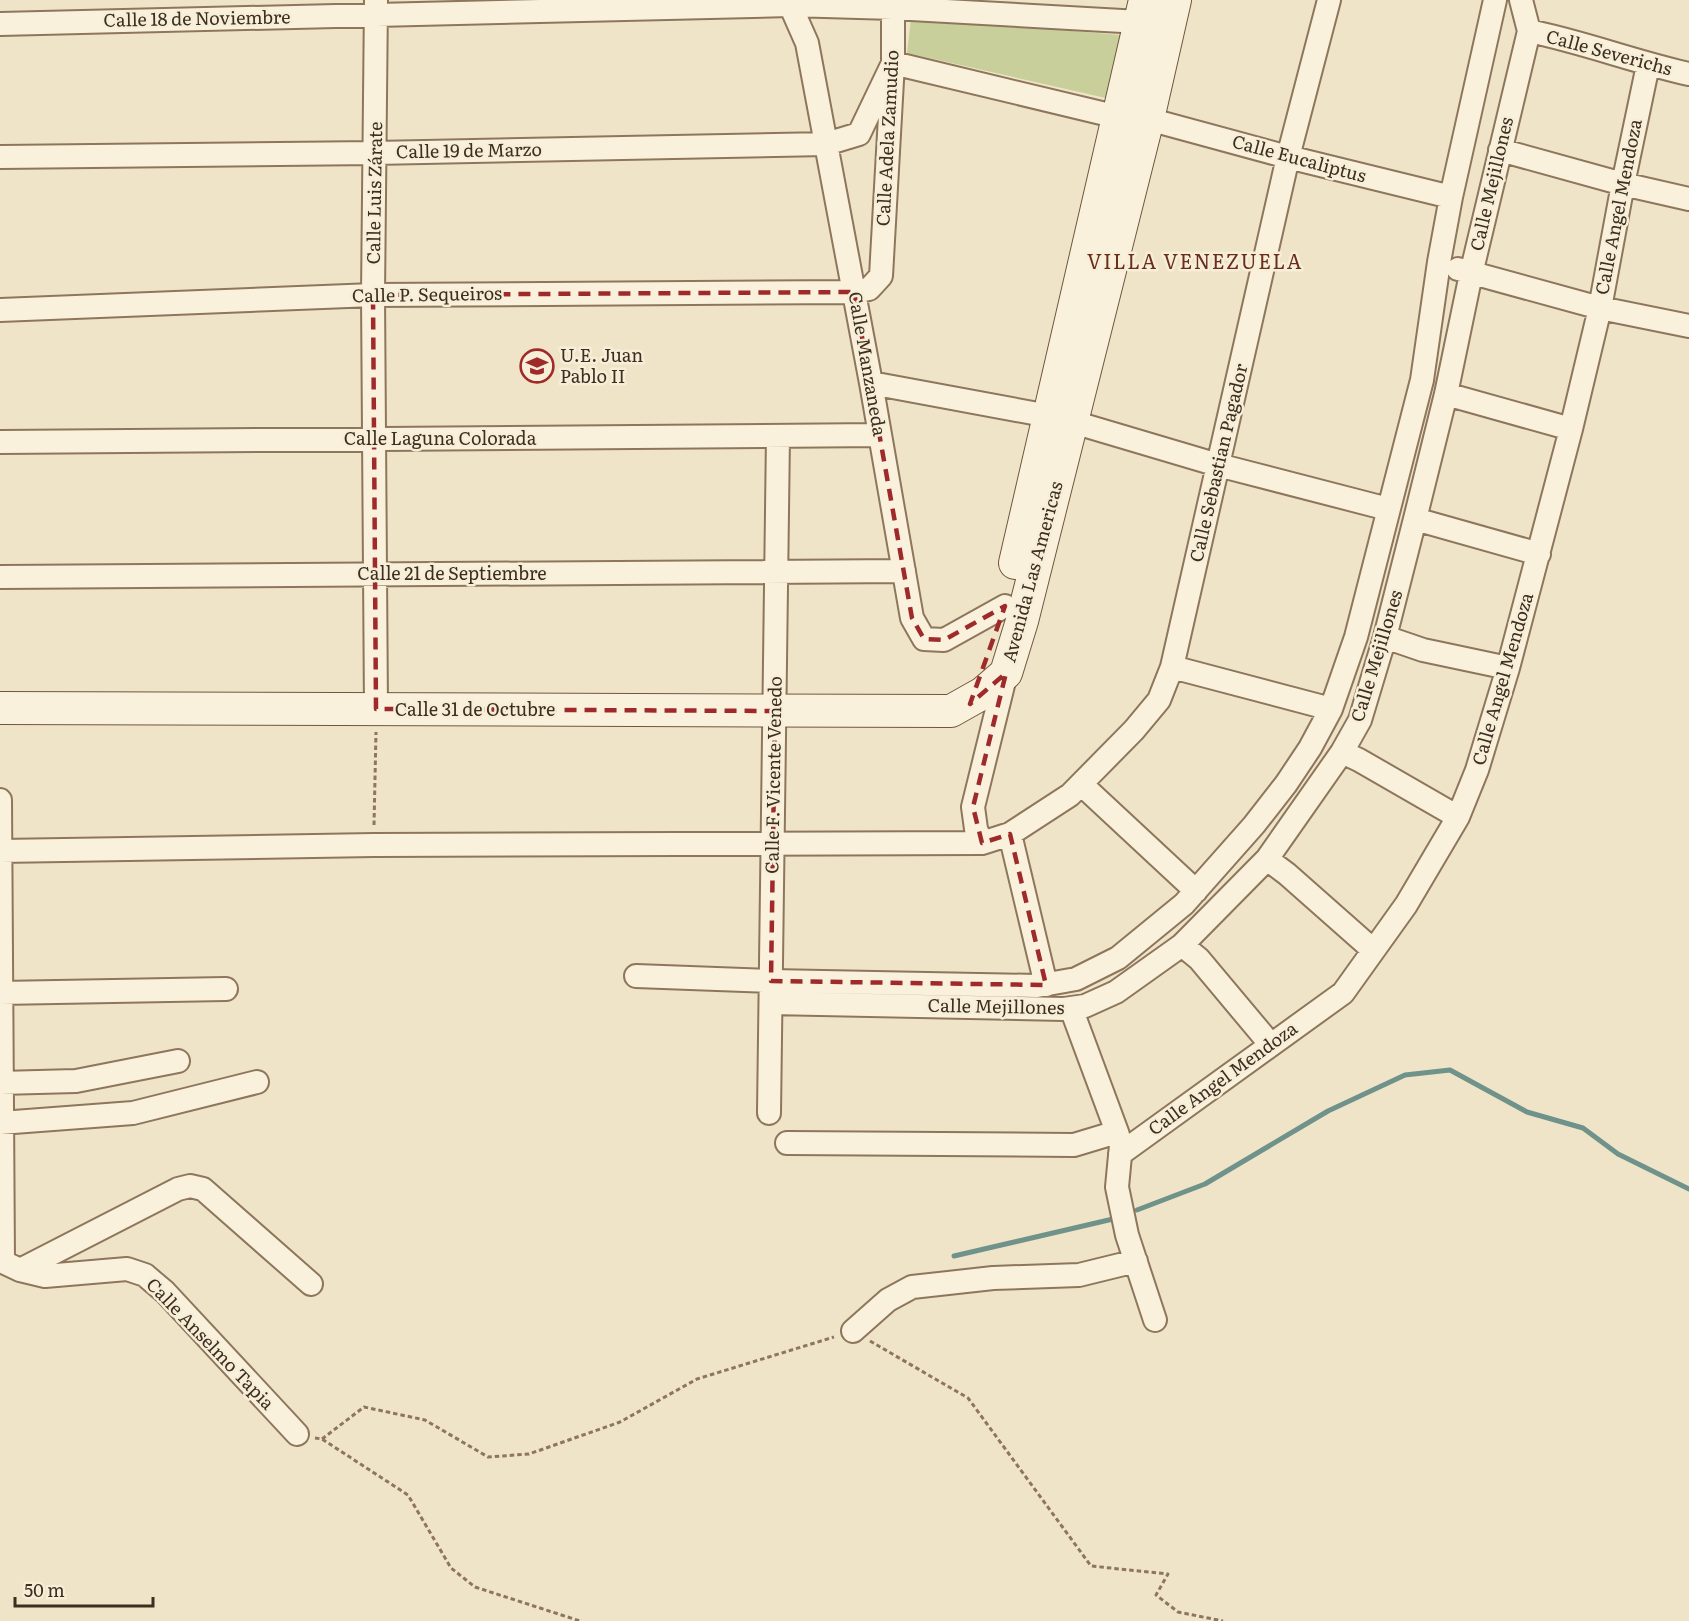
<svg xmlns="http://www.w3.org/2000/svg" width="1689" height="1621" font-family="Literata,serif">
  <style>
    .green { fill: #c9cf9b }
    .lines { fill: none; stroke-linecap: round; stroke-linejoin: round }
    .stream { stroke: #6f938a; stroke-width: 5 }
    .street-casing { stroke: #8d765c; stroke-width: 26 }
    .secondary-casing { stroke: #6f573f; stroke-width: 34 }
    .path { stroke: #8d765c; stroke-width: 3; stroke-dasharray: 4.5 3; stroke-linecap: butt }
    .street { stroke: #faf1dc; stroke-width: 22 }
    .secondary { stroke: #faf1dc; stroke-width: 32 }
    .marked { fill: none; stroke: #9e2a2b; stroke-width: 4.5; stroke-dasharray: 12 8; stroke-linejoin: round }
    .labels { text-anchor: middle; stroke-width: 5; stroke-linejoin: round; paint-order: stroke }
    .street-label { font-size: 18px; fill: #3d2e20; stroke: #f7eed8 }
    .poi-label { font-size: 18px; fill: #3d2e20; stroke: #f7eed8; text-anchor: start }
    .neighbourhood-label { font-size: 20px; letter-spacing: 1.5px; fill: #6b2e1e; stroke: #f7eed8 }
  </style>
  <rect width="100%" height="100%" fill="#f0e4c8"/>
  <path class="green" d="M 911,18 L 1121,35 L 1106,98 L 907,53 Z"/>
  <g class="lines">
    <path class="stream" d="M 1137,1210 L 1205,1184 L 1328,1111 L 1405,1075 L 1450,1070 L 1527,1112 L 1583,1128 L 1618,1154 L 1689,1189
      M 954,1256 L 1113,1219"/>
    <defs>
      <path id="street" d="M 788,0 L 807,43 L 871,383 L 912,618 L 924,639 L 944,640 L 1005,606
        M 0,24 L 790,5 L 893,8 L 1140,22
        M 1529,31 C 1583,42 1635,62 1689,74
        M 1148,119 L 1288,157 L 1451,197
        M 1500,150 L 1623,184 L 1689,199
        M 0,157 L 375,153 L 826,144 L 859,134 L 893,63 L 1118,117
        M 1458,269 L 1600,308 L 1689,326
        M 0,310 L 373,295 L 854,292 L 869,289 L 881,276 L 893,63 L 893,0
        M 871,383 L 1049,416
        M 1446,394 L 1571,429
        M 1073,422 L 1218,465 L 1388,509
        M 0,442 L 880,435
        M 1415,519 L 1539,554
        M 0,577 L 904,571
        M 1385,637 L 1423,650 L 1508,668
        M 1172,667 L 1331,709
        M 376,709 L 373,295 L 376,0
        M 1342,752 L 1359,760 L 1458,817
        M 1081,784 L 1196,891
        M 0,800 L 3,1262 L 20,1270 L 45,1276 L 127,1269 L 145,1275 L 165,1292 L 297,1434
        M 1010,834 L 1046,985
        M 982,843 L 976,829 L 973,807 L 1006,673
        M 0,851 L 374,845 L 982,843 L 1010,834 L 1070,795 L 1134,730 L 1159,700 L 1172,667 L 1288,157 L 1329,0
        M 1267,859 L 1287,874 L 1373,950
        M 1182,945 L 1199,959 L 1271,1045
        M 636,976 L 771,981 L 1037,986 L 1076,979 L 1118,958 L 1184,904 L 1254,825 L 1286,784 L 1310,748 L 1331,709 L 1356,637 L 1422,380 L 1439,262 L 1451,197 L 1495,0
        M 0,993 L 226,989
        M 771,1003 L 1064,1009 L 1085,1006 L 1116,992 L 1182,945 L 1267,859 L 1342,752 L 1360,720 L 1385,637 L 1415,519 L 1446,394 L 1471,274 L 1529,31 L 1521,0
        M 1071,1008 L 1117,1132 L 1121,1145 L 1117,1187 L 1127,1235 L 1155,1320
        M 0,1083 L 76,1081 L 178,1061
        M 769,1113 L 778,436
        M 0,1123 L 133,1113 L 257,1082
        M 787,1143 L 1074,1145 L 1117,1132
        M 1120,1154 L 1343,993 L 1406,905 L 1458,817 L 1477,770 L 1508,668 L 1571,429 L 1600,308 L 1623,184 L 1648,65
        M 20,1270 L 178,1189 L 190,1186 L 203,1189 L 311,1284
        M 853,1331 L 888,1300 L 912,1287 L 993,1278 L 1079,1275 L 1136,1261"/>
      <path id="secondary" d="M 1015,563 L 1145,0
        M 0,708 L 951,711 L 983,693 L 1006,673 L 1022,621 L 1148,119 L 1175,0"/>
    </defs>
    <use href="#street" class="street-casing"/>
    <use href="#secondary" class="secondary-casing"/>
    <path class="path" d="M 374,825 L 376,732
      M 870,1341 L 968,1398 L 1091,1566 L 1168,1574 L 1156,1595 L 1178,1612 L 1223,1621
      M 315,1438 L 322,1439 L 408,1495 L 451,1568 L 475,1587 L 580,1621
      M 322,1439 L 364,1407 L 425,1420 L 488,1457 L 529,1454 L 620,1422 L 697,1379 L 834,1337"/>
    <use href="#street" class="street"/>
    <use href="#secondary" class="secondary"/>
  </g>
  <path class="marked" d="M 854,292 L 912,618 L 924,639 L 944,640 L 1005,606 L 970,704 L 1006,673 L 973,807 L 982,843 L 1010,834 L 1046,985 L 771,981 L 775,711 L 376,709 L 373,295 Z"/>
  <defs>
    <symbol id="school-ring" viewBox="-11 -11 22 22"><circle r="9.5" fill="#f7eed8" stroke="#9e2a2b" stroke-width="1.5"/><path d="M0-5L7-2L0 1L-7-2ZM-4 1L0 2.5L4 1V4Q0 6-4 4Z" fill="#9e2a2b"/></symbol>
  </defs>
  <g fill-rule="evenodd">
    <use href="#school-ring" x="518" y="347" width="38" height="38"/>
  </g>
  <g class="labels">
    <g class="street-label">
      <text transform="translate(197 19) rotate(-1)" y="6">Calle 18 de Noviembre</text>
      <text transform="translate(1609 53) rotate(15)" y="6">Calle Severichs</text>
      <text transform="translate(888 138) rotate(-87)" y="6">Calle Adela Zamudio</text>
      <text transform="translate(469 151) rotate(-1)" y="6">Calle 19 de Marzo</text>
      <text transform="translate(1299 159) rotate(15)" y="6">Calle Eucaliptus</text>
      <text transform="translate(1492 184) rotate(-77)" y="6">Calle Mejillones</text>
      <text transform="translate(375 193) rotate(-89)" y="6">Calle Luis Zárate</text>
      <text transform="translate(1619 207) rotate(-79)" y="6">Calle Angel Mendoza</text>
      <text transform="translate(427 295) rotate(-1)" y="6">Calle P. Sequeiros</text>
      <text transform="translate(867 364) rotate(80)" y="6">Calle Manzaneda</text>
      <text x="440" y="445">Calle Laguna Colorada</text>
      <text transform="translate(1219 463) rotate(-77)" y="6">Calle Sebastian Pagador</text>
      <text transform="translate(1033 572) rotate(-75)" y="6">Avenida Las Americas</text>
      <text x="452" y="580">Calle 21 de Septiembre</text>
      <text transform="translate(1377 656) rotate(-73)" y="6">Calle Mejillones</text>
      <text transform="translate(1503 679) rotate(-74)" y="6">Calle Angel Mendoza</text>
      <text x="475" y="716">Calle 31 de Octubre</text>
      <text transform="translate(774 775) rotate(-89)" y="6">Calle F. Vicente Venedo</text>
      <text transform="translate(996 1007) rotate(1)" y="6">Calle Mejillones</text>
      <text transform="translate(1223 1079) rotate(-36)" y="6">Calle Angel Mendoza</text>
      <text transform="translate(210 1344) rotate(46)" y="6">Calle Anselmo Tapia</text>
    </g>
    <g class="poi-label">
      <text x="560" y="362">U.E. Juan<tspan x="560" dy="21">Pablo II</tspan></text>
    </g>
    <g class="neighbourhood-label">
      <text x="1195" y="269">VILLA VENEZUELA</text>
    </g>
  </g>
  <path d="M15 1597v9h138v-9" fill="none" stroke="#3d2e20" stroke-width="3"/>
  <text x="24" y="1597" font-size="18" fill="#3d2e20" stroke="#f7eed8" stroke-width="4.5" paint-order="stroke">50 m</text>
</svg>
